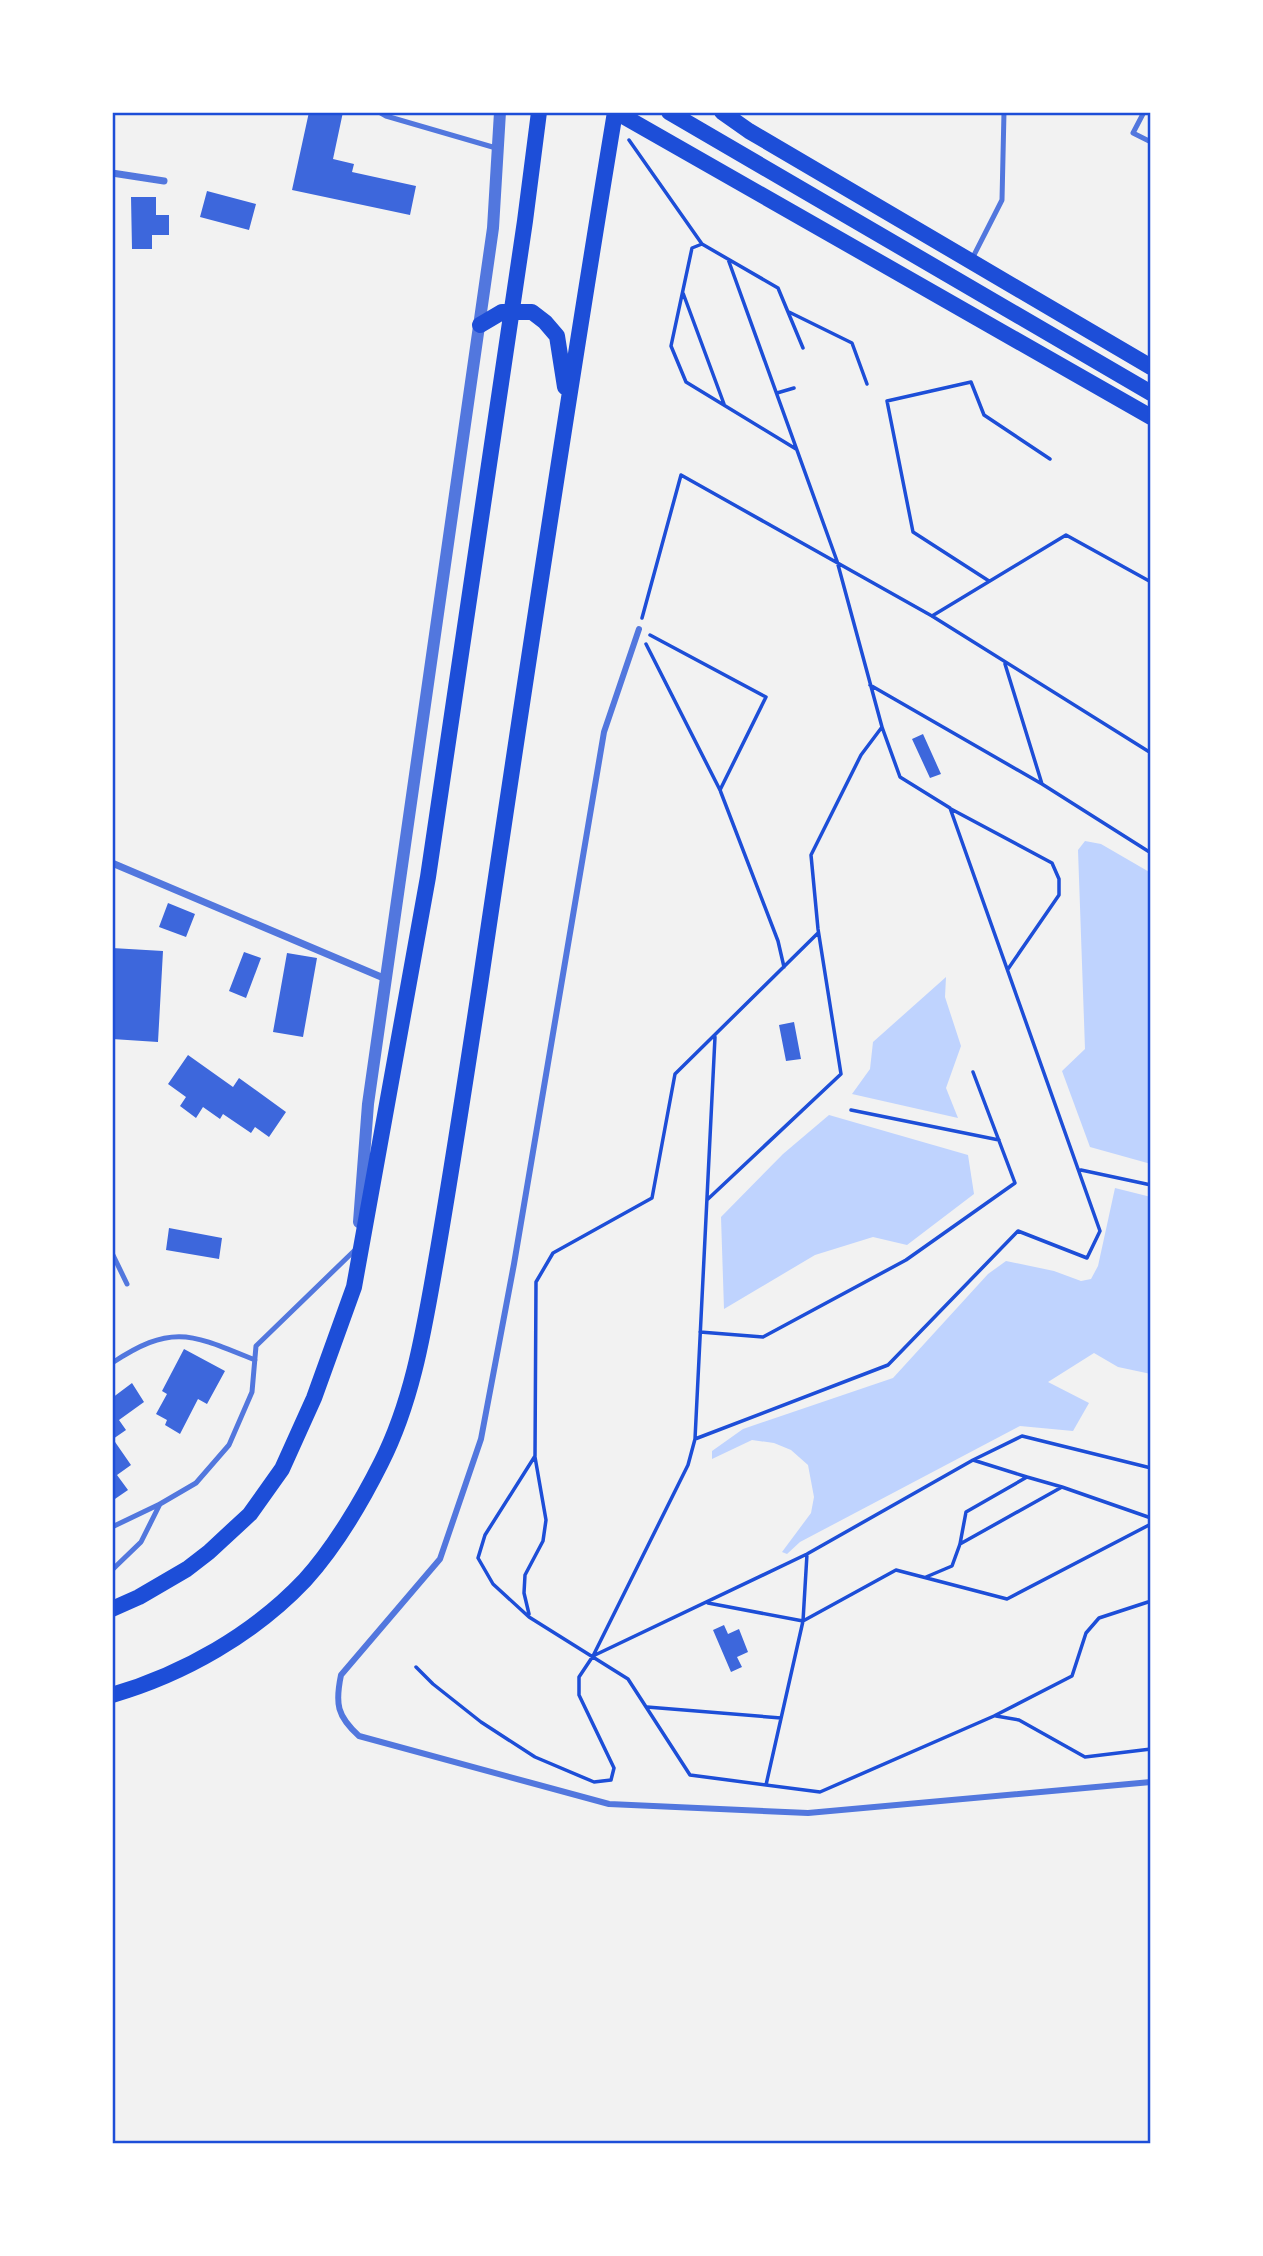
<svg xmlns="http://www.w3.org/2000/svg" width="1263" height="2256" font-family="Quicksand,sans-serif">
  <style>
    .water { fill: #bfd3fe }
    .building { fill: #3d67dc }
    .lines { fill: none; stroke-linecap: round; stroke-linejoin: round }
    .path { stroke: #1d4ed8; stroke-width: 3.5 }
    .service { stroke: #5277de; stroke-width: 5 }
    .pedestrian { stroke: #5277de; stroke-width: 6 }
    .minor { stroke: #5277de; stroke-width: 7 }
    .tertiary { stroke: #5277de; stroke-width: 12 }
    .primary { stroke: #1d4ed8; stroke-width: 16 }
    .neatline { fill: none; stroke: #1d4ed8; stroke-width: 2.5 }
  </style>
  <rect width="100%" height="100%" fill="#f2f2f2"/>
  <path class="water" d="M 1085,841 L 1101,844 L 1151,873 L 1151,1164 L 1090,1147 L 1062,1071 L 1085,1049 L 1078,850 Z
    M 946,977 L 945,997 L 961,1046 L 946,1088 L 958,1118 L 852,1094 L 870,1069 L 873,1042 Z
    M 829,1115 L 968,1155 L 974,1194 L 907,1245 L 873,1237 L 815,1255 L 724,1309 L 721,1217 L 783,1154 Z
    M 1115,1188 L 1151,1197 L 1151,1374 L 1118,1367 L 1094,1353 L 1048,1382 L 1089,1403 L 1073,1431 L 1020,1426 L 800,1542 L 787,1554 L 782,1552 L 811,1513 L 814,1497 L 808,1465 L 791,1450 L 774,1443 L 752,1440 L 712,1459 L 712,1451 L 743,1429 L 893,1378 L 988,1274 L 1006,1261 L 1054,1271 L 1081,1281 L 1091,1279 L 1098,1266 Z"/>
  <path class="building" d="M 309,112 L 343,112 L 333,159 L 354,164 L 352,172 L 416,186 L 410,215 L 292,190 Z
    M 207,191 L 256,204 L 249,230 L 200,217 Z
    M 131,197 L 156,197 L 156,215 L 169,215 L 169,235 L 152,235 L 152,249 L 132,249 Z
    M 923,734 L 941,774 L 930,778 L 912,739 Z
    M 168,903 L 195,914 L 186,937 L 159,927 Z
    M 112,948 L 163,951 L 158,1042 L 112,1039 Z
    M 244,952 L 261,958 L 246,998 L 229,991 Z
    M 287,953 L 317,958 L 303,1037 L 273,1032 Z
    M 794,1022 L 801,1059 L 786,1061 L 779,1025 Z
    M 188,1055 L 233,1087 L 239,1078 L 286,1112 L 269,1137 L 255,1127 L 251,1133 L 223,1114 L 220,1119 L 203,1107 L 196,1118 L 180,1106 L 186,1097 L 168,1084 Z
    M 169,1228 L 222,1238 L 219,1259 L 166,1250 Z
    M 184,1349 L 225,1371 L 207,1404 L 198,1399 L 180,1434 L 165,1425 L 167,1420 L 156,1414 L 167,1394 L 162,1391 Z
    M 132,1383 L 144,1402 L 119,1420 L 126,1430 L 113,1439 L 131,1465 L 117,1475 L 128,1490 L 112,1501 L 112,1398 Z
    M 724,1625 L 728,1634 L 739,1629 L 748,1652 L 737,1657 L 742,1667 L 731,1672 L 713,1630 Z"/>
  <g class="lines">
    <path class="path" d="M 629,140 L 702,244
      M 683,293 L 724,404
      M 789,312 L 852,343 L 867,384
      M 777,393 L 794,388
      M 796,449 L 686,382 L 671,346 L 692,248 L 702,244 L 778,288 L 803,348
      M 989,581 L 913,532 L 887,401 L 971,382 L 984,415 L 1050,459
      M 932,616 L 1066,535 L 1151,582
      M 642,618 L 681,475 L 932,616 L 1151,753
      M 650,635 L 766,697 L 720,790
      M 646,644 L 720,790 L 778,941 L 784,967
      M 1005,664 L 1042,784
      M 870,685 L 1042,784 L 1151,853
      M 951,809 L 1052,863 L 1059,879 L 1059,895 L 1008,969
      M 818,933 L 675,1074 L 652,1198 L 553,1253 L 536,1282 L 535,1456 L 485,1535 L 478,1558 L 493,1584 L 529,1617 L 628,1679 L 690,1775 L 820,1792 L 994,1716 L 1072,1676 L 1086,1633 L 1099,1618 L 1148,1602 L 1151,1603
      M 851,1110 L 999,1140
      M 1081,1170 L 1151,1185
      M 708,1199 L 841,1074 L 818,929 L 811,855 L 861,755 L 882,727 L 837,561 L 728,259
      M 700,1332 L 763,1337 L 906,1260 L 1015,1183 L 973,1072
      M 695,1439 L 888,1365 L 1018,1231 L 1087,1258 L 1100,1231 L 950,808 L 900,777 L 882,727
      M 973,1460 L 1027,1477
      M 960,1544 L 1062,1487 L 1151,1518
      M 926,1577 L 952,1566 L 960,1544 L 966,1512 L 1027,1477 L 1062,1487
      M 708,1603 L 803,1621 L 896,1570 L 1007,1599 L 1151,1524
      M 529,1614 L 524,1593 L 525,1575 L 543,1541 L 546,1520 L 535,1457
      M 595,1655 L 807,1554 L 973,1460 L 1022,1436 L 1151,1468
      M 416,1667 L 433,1684 L 481,1722 L 535,1757 L 594,1782 L 611,1780 L 614,1768 L 579,1695 L 579,1677 L 593,1656 L 688,1465 L 695,1439 L 715,1037
      M 647,1707 L 781,1718
      M 996,1716 L 1019,1720 L 1085,1757 L 1151,1749
      M 766,1785 L 803,1621 L 807,1554"/>
    <path class="service" d="M 379,112 L 386,116 L 496,148
      M 1144,112 L 1133,133 L 1151,142
      M 972,259 L 1002,200 L 1004,112
      M 112,1253 L 127,1284
      M 112,1363 C 173,1323 191,1334 255,1360
      M 112,1527 L 160,1504 L 196,1483 L 229,1445 L 252,1392 L 256,1346 L 355,1250
      M 112,1570 L 141,1542 L 160,1504"/>
    <path class="pedestrian" d="M 639,629 L 604,732 L 514,1264 L 481,1439 L 440,1559 L 341,1675 C 335,1704 337,1716 359,1736 L 609,1804 L 808,1813 L 1151,1782"/>
    <path class="minor" d="M 112,173 L 164,181
      M 112,863 L 386,979"/>
    <path class="tertiary" d="M 359,1222 L 368,1104 L 493,228 L 500,112"/>
    <path class="primary" d="M 616,112 L 1151,417
      M 669,112 L 1151,393
      M 722,112 L 749,131 L 1151,367
      M 480,325 L 502,312 L 532,312 L 545,322 L 557,336 L 565,387
      M 112,1609 L 139,1597 L 187,1569 L 209,1552 L 250,1514 L 282,1469 L 314,1398 L 354,1287 L 428,877 L 525,221 L 539,112
      M 112,1695 C 184,1674 254,1634 305,1580 C 334,1548 362,1501 381,1463 C 413,1400 424,1329 436,1261 C 452,1169 466,1077 480,985 C 523,694 567,402 615,112"/>
  </g>
  <rect width="1263" height="2256" fill="none" stroke="#ffffff" stroke-width="228"/>
  <rect x="114" y="114" width="1035" height="2028" class="neatline"/>
</svg>
